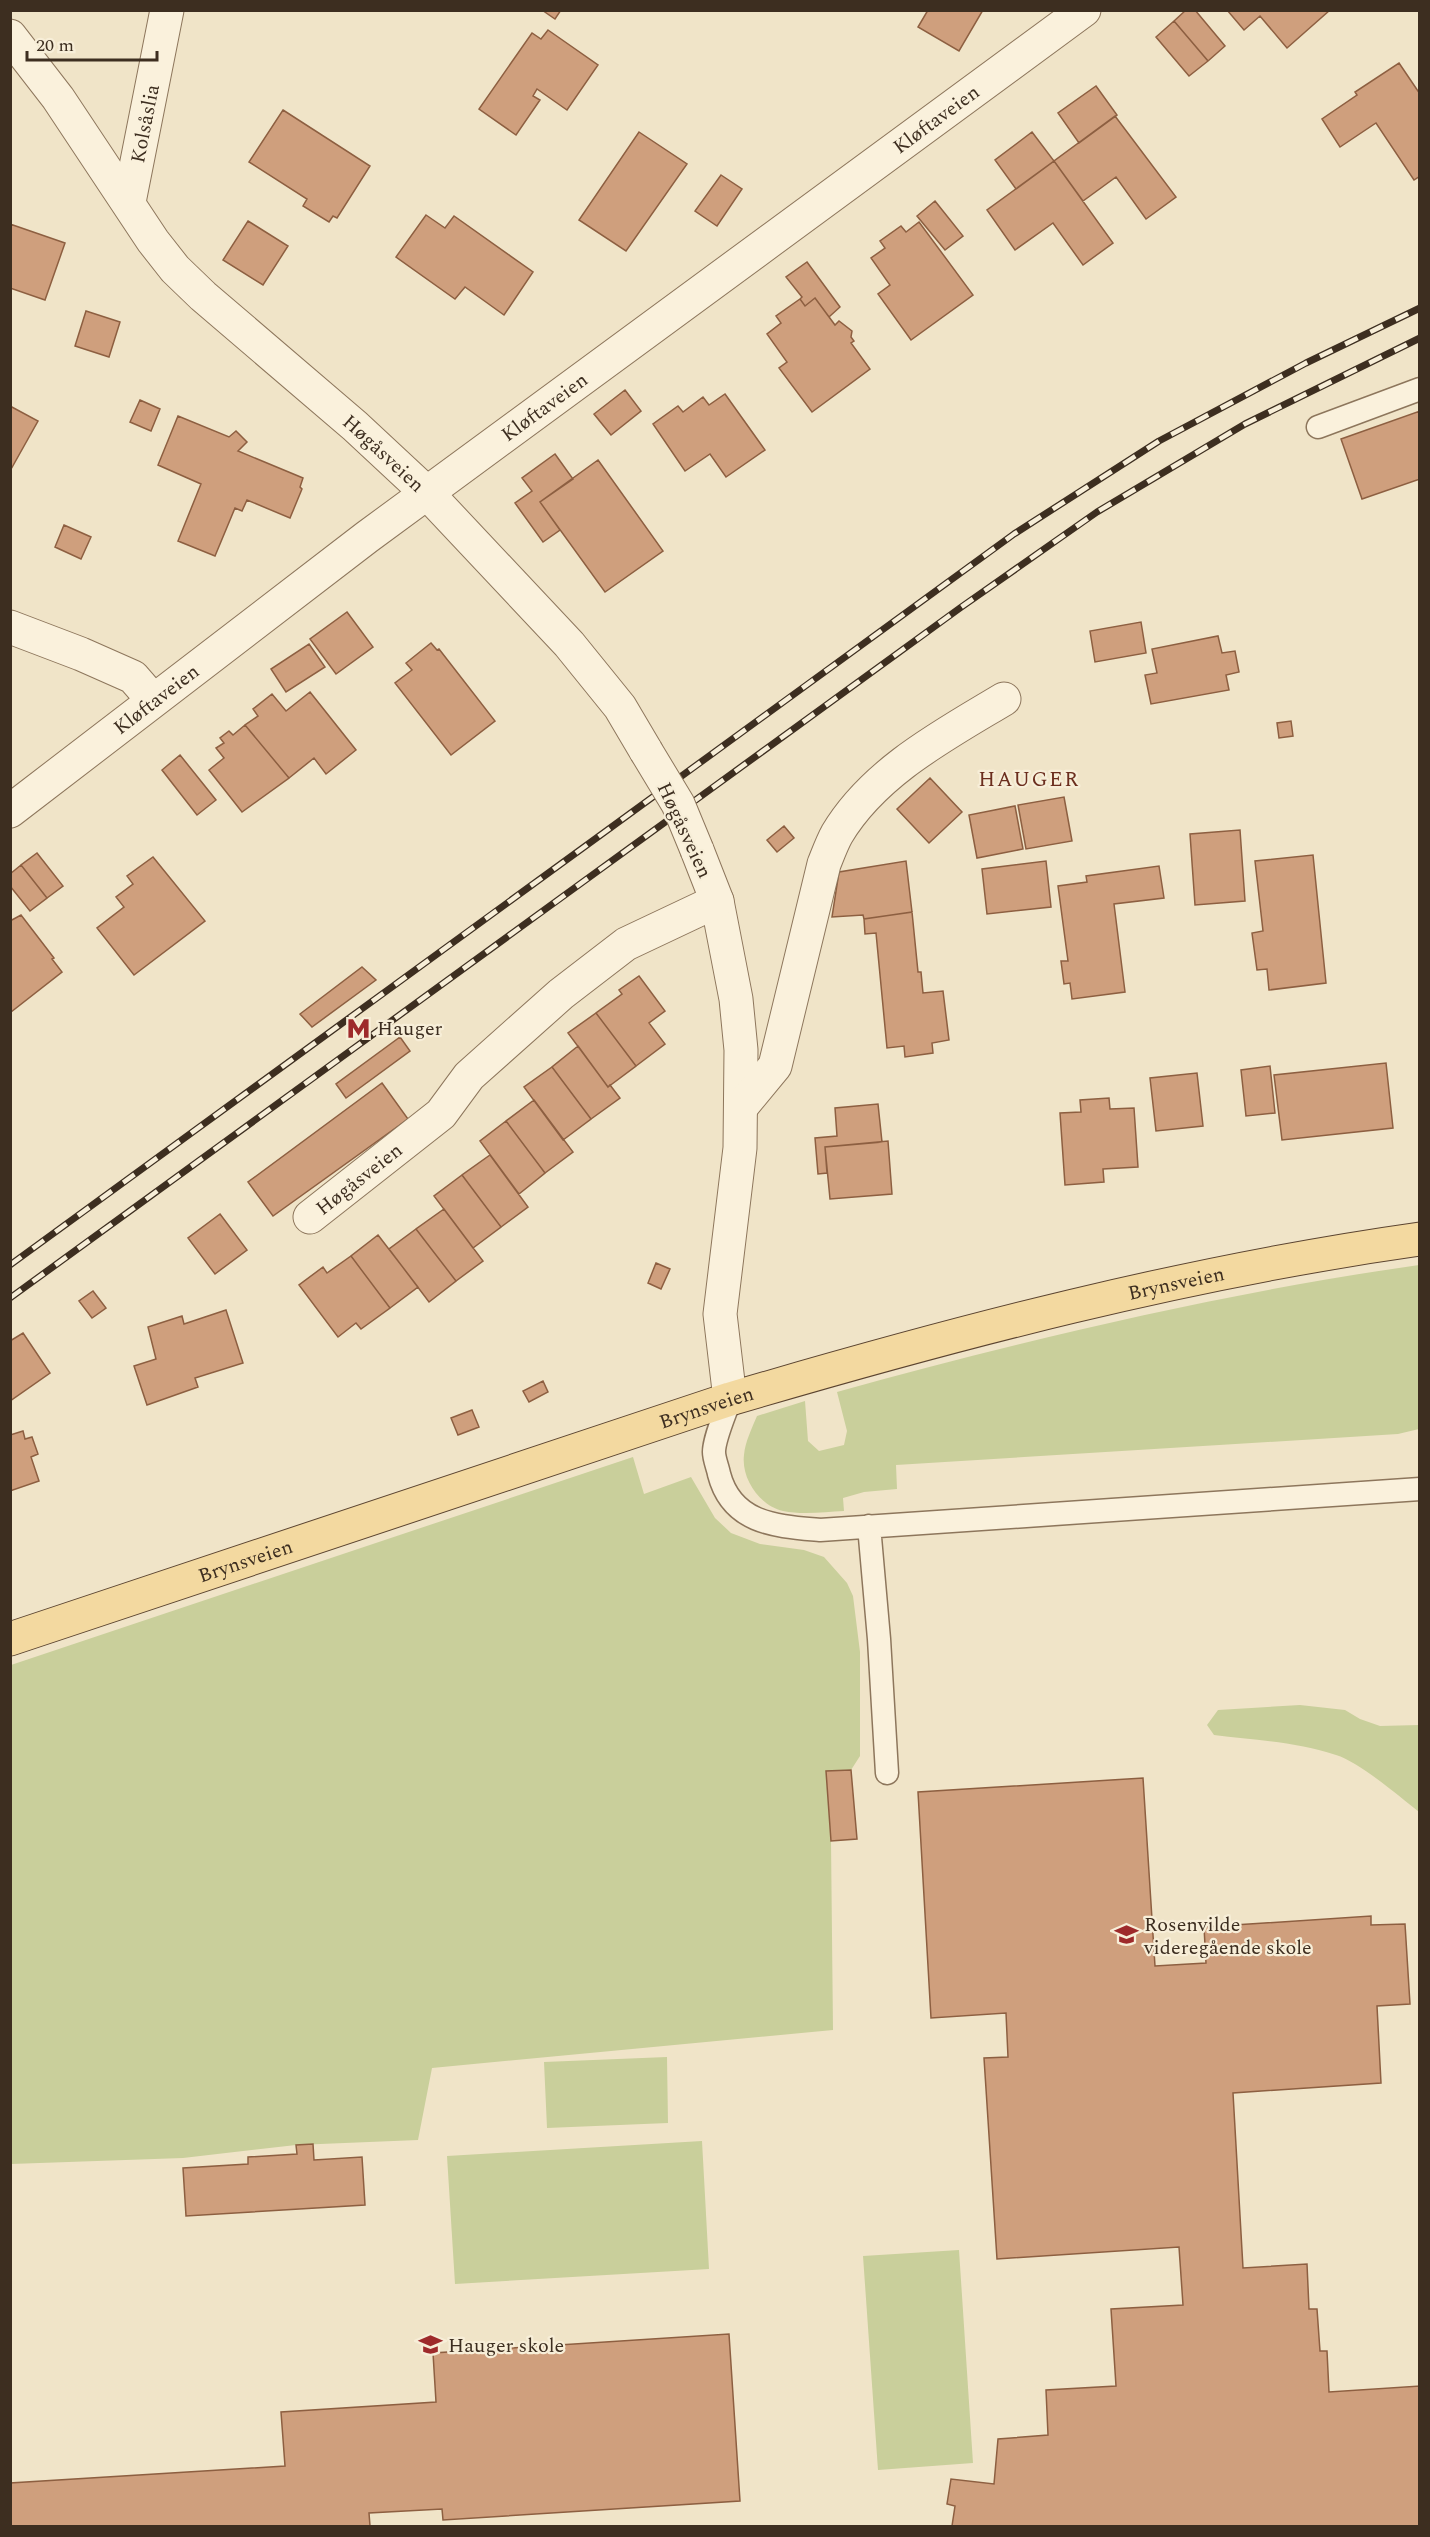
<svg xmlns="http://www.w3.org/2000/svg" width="1430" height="2537" font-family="Spectral,serif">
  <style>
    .green { fill: #c9cf9b }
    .building { fill: #cf9f7d; stroke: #8d5f41; stroke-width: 1.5 }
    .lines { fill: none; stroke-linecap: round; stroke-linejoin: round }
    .service-casing { stroke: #8d765c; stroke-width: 25 }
    .minor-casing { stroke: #8d765c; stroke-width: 35 }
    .primary-casing { stroke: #5b4430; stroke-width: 35 }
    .service { stroke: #faf1dc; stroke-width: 22 }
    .minor { stroke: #faf1dc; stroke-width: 33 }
    .primary { stroke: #f3d9a0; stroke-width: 33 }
    .rail-casing { stroke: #3d2e20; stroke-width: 7 }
    .rail { stroke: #f7eed8; stroke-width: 4.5; stroke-dasharray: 14; stroke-linecap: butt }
    .minor-bridge-casing { stroke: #8d765c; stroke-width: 35; stroke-linecap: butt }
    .minor-bridge { stroke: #faf1dc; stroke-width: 33 }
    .labels { text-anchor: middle; stroke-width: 4.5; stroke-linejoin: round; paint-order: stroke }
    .street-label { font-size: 20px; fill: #3d2e20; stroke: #f7eed8 }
    .poi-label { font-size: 20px; fill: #3d2e20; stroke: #f7eed8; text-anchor: start }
    .neighbourhood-label { font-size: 21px; letter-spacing: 1.5px; fill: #6b2e1e; stroke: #f7eed8 }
  </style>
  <rect width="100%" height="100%" fill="#f0e4c8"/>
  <path class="green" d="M 1419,1265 L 1419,1429 L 1398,1434 L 896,1465 L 897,1489 L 864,1492 L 843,1498 L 844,1511 C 825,1512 802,1515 783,1511 C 760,1506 741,1479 744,1455 C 745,1442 752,1428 757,1416 L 805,1401 L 808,1441 L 819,1451 L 844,1445 L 847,1431 L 837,1392 C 1029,1339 1222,1293 1419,1265 Z
    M 633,1457 L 644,1494 L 691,1477 L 715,1518 L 731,1533 L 760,1544 L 804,1550 L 824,1557 L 847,1583 L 853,1596 L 860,1652 L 860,1756 L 851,1770 L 826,1772 L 831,1841 L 833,2030 L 432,2068 L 418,2140 L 296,2145 L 183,2158 L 11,2164 L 11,1665 Z
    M 1300,1705 L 1345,1710 L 1360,1719 L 1380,1726 L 1419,1725 L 1419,1812 C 1399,1796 1359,1762 1336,1755 C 1297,1742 1254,1740 1214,1735 L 1207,1725 L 1218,1710 Z
    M 667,2057 L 668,2123 L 547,2128 L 544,2062 Z
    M 702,2141 L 709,2269 L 455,2284 L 447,2156 Z
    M 959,2250 L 973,2463 L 878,2470 L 863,2256 Z"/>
  <path class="building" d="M 542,10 L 561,10 L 555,19 Z
    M 928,10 L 983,10 L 959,51 L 918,27 Z
    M 1186,10 L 1195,10 L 1225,46 L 1208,61 L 1174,21 Z
    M 1227,10 L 1330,10 L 1287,48 L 1260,16 L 1244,30 Z
    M 1174,21 L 1208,61 L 1189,76 L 1156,37 Z
    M 548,30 L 598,65 L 567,110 L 537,89 L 533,96 L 540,100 L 516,135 L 479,109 L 532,33 L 541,39 Z
    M 1399,63 L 1420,94 L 1420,176 L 1414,180 L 1376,123 L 1340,147 L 1322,119 L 1357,95 L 1355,92 Z
    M 1096,86 L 1117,115 L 1079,143 L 1058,113 Z
    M 283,110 L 370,166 L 337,218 L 333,216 L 329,222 L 303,206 L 307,199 L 249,162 Z
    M 1115,116 L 1176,197 L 1146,219 L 1116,177 L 1083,201 L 1054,161 Z
    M 639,132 L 687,164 L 626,251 L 579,220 Z
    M 1032,132 L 1054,161 L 1016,189 L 995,160 Z
    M 1054,161 L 1113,243 L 1083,265 L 1053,223 L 1015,250 L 987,210 Z
    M 721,175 L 742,189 L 717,226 L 695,211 Z
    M 935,201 L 963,236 L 945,250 L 917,216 Z
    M 426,215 L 445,228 L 454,216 L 533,272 L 504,315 L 465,287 L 455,299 L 396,257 Z
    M 248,221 L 288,246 L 263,285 L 223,260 Z
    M 919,222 L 973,295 L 911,340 L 878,294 L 890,285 L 871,258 L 885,248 L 880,241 L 901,226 L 906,232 Z
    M 10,224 L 65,243 L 45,300 L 10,288 Z
    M 807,262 L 840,307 L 829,317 L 815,298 L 805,306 L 800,299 L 802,297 L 786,277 Z
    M 815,298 L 835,325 L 839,321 L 852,331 L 851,337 L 854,341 L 851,343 L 870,369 L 812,412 L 779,368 L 787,362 L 767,334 L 781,323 L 776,316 L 800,299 L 805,306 Z
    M 86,311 L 120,322 L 109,357 L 75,346 Z
    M 625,390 L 641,411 L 611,435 L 594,414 Z
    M 725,394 L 765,450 L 726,477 L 710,454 L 685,471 L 653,424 L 678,406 L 683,412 L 703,397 L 709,405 Z
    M 140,400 L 160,409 L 151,431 L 130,422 Z
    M 10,406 L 38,421 L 10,471 Z
    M 1420,411 L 1420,479 L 1362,499 L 1341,439 Z
    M 178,416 L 229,437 L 236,431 L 247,442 L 238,451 L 303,478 L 300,487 L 302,489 L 290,518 L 247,500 L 242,511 L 235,508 L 215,556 L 178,541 L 201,484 L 158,465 Z
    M 555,454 L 573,479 L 540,502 L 560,530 L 543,542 L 515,503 L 532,491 L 522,478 Z
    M 598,460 L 663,551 L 605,592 L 540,502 Z
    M 64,525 L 91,537 L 81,559 L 55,547 Z
    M 347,612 L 373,647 L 336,674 L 310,639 Z
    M 1141,622 L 1146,653 L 1095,662 L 1090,631 Z
    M 1218,636 L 1222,653 L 1235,651 L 1239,672 L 1226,675 L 1229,690 L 1151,704 L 1145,675 L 1157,673 L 1152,649 Z
    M 431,643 L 437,650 L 439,649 L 495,721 L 451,755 L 395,683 L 412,670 L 406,663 Z
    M 309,644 L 325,667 L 286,692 L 271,669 Z
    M 310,692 L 356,750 L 326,774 L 314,758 L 289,778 L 245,725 L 258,716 L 253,709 L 272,694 L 286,711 Z
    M 1291,721 L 1293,736 L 1279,738 L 1277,723 Z
    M 245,725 L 289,778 L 242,812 L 209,770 L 224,758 L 216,748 L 224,743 L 220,738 L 229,731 L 233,735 Z
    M 180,755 L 216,800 L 197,815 L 162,770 Z
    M 930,778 L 962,812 L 929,843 L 897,809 Z
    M 1064,797 L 1072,841 L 1026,849 L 1018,805 Z
    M 1015,806 L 1023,849 L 977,858 L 969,815 Z
    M 784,826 L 794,838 L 777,852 L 767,840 Z
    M 1240,830 L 1245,901 L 1195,905 L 1190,834 Z
    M 37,853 L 63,886 L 47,898 L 21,865 Z
    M 1313,855 L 1326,983 L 1269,990 L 1267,969 L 1257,970 L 1252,933 L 1263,931 L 1255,861 Z
    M 153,857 L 205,921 L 134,975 L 97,928 L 124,907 L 116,897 L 133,884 L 127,876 Z
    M 906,861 L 912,912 L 864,919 L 863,915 L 832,917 L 839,872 Z
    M 1046,861 L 1051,907 L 987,914 L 982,869 Z
    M 21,865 L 47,898 L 30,911 L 10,886 L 10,874 Z
    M 1159,866 L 1164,898 L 1114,904 L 1125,992 L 1072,999 L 1070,983 L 1064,984 L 1061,961 L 1068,961 L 1058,886 L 1087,882 L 1086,876 Z
    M 912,912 L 918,972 L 921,972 L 923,993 L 943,991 L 949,1040 L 932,1043 L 933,1053 L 905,1057 L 904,1046 L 887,1048 L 876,933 L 865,934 L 864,919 Z
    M 21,915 L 54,958 L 52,959 L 62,972 L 11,1012 L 10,921 Z
    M 362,967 L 376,980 L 312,1027 L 300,1014 Z
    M 639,976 L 665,1011 L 649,1023 L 665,1044 L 636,1066 L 596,1013 L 622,994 L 619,990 Z
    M 596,1013 L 636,1066 L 608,1087 L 568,1033 Z
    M 400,1037 L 410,1051 L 346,1098 L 336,1084 Z
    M 578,1046 L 608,1087 L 610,1085 L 620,1098 L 591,1119 L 552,1067 Z
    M 1386,1063 L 1393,1128 L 1282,1140 L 1274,1075 Z
    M 1270,1066 L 1275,1113 L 1246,1116 L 1241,1070 Z
    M 552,1067 L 591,1119 L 563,1140 L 524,1087 Z
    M 1197,1073 L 1203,1126 L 1156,1131 L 1150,1078 Z
    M 382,1083 L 408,1119 L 273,1216 L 248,1182 Z
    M 1109,1098 L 1110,1109 L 1134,1108 L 1138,1167 L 1103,1169 L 1104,1182 L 1065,1185 L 1060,1113 L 1081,1112 L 1080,1100 Z
    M 534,1100 L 573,1152 L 545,1173 L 506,1121 Z
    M 878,1104 L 882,1142 L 825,1147 L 827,1173 L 818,1174 L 815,1138 L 837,1136 L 835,1108 Z
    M 506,1121 L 545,1173 L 519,1194 L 480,1141 Z
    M 888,1141 L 892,1194 L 830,1199 L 825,1147 Z
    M 490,1155 L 528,1207 L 501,1227 L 462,1175 Z
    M 462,1175 L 501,1227 L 473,1248 L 434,1196 Z
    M 444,1209 L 483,1261 L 456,1281 L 416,1229 Z
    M 220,1214 L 247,1250 L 215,1274 L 188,1238 Z
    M 416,1229 L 456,1281 L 429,1302 L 389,1249 Z
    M 378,1235 L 418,1287 L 390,1308 L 351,1256 Z
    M 351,1256 L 390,1308 L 361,1329 L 356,1323 L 338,1337 L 299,1285 L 323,1267 L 327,1273 Z
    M 656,1263 L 670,1269 L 661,1289 L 648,1283 Z
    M 93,1291 L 106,1308 L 92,1318 L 79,1301 Z
    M 226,1310 L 243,1363 L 195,1378 L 198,1387 L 147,1405 L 134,1366 L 156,1359 L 148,1327 L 182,1316 L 184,1324 Z
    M 23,1333 L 50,1373 L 10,1401 L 10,1341 Z
    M 543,1381 L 548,1392 L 529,1402 L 523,1391 Z
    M 472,1410 L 479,1427 L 458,1435 L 451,1418 Z
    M 23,1431 L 25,1439 L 32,1437 L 38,1454 L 31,1457 L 39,1481 L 10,1491 L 10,1435 Z
    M 851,1770 L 857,1839 L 831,1841 L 826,1771 Z
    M 1143,1778 L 1155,1966 L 1206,1963 L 1204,1927 L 1371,1916 L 1371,1925 L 1405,1924 L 1410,2004 L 1377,2006 L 1381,2083 L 1233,2093 L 1243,2268 L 1307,2264 L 1309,2309 L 1317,2309 L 1320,2351 L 1327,2351 L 1329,2392 L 1420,2386 L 1420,2526 L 952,2526 L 955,2506 L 947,2504 L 951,2479 L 994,2484 L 998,2439 L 1048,2435 L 1046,2390 L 1116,2386 L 1111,2309 L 1183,2305 L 1179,2247 L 997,2259 L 984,2058 L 1008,2057 L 1006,2013 L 931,2018 L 918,1792 Z
    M 313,2144 L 314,2160 L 362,2157 L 365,2205 L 186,2216 L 183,2168 L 248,2164 L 248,2157 L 297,2154 L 296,2145 Z
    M 729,2334 L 740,2501 L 443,2520 L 442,2509 L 369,2513 L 370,2526 L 10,2526 L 10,2483 L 285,2466 L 281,2412 L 436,2402 L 433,2353 Z"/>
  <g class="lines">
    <defs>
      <path id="service" d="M 1318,427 L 1420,389
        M 730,1399 C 726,1412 714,1438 714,1452 C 714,1459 718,1468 719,1474 C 732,1524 776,1526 820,1530 L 1420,1489
        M 869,1526 L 879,1639 L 887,1773"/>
      <g id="minor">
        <path id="s1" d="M 10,36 L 58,98 L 153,241 L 175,269 L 203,296 L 355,426 L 428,494 L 569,644 L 620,707 L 646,751"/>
        <path id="s2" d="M 129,202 L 167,10"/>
        <path d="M 10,627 L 81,654 L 133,677 L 153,700"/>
        <path id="s3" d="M 10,811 L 367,537 L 1084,10"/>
        <path d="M 697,850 L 717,901 L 736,999 L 741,1050 L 740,1148 L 720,1314 L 730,1399"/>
        <path d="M 742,1106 L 775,1066 L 824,864 C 828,854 832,843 837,834 C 874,772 944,735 1004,699"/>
        <path id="s4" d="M 310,1217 L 441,1114 L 469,1076 L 561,994 L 626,944 L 717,901"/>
      </g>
      <g id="primary">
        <path id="s5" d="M 10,1639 L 730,1399 C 957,1332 1186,1272 1420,1239"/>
      </g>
    </defs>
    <use href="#service" class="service-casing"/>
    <use href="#minor" class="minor-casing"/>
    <use href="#primary" class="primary-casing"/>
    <use href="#service" class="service"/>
    <use href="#minor" class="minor"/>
    <use href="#primary" class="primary"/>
    <defs>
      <path id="rail" d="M 10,1265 L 1014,534 L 1159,441 L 1306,363 L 1420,308
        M 10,1298 L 960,608 L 1097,512 L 1245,424 L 1420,338"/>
    </defs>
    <use href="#rail" class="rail-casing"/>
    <use href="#rail" class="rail"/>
    <defs>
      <path id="minor-bridge" d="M 646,751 L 678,804 L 697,850"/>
    </defs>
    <use href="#minor-bridge" class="minor-bridge-casing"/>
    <use href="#minor-bridge" class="minor-bridge"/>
  </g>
  <defs>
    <symbol id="metro-bare" viewBox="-9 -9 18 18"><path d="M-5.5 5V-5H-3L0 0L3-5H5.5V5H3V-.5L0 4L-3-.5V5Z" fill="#9e2a2b" stroke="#f7eed8" stroke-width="2.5" paint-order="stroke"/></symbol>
    <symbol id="school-bare" viewBox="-9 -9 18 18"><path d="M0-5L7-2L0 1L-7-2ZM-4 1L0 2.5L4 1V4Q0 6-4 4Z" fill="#9e2a2b" stroke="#f7eed8" stroke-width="2.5" paint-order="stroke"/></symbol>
  </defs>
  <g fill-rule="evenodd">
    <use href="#metro-bare" x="342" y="1012" width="33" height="33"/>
    <use href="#school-bare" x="1110" y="1918" width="33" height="33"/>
    <use href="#school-bare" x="414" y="2328" width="33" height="33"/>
  </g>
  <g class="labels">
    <g class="street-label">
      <text dy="7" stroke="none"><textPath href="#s3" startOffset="1156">Kløftaveien</textPath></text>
      <text dy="7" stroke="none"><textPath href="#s2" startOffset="80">Kolsåslia</textPath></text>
      <text dy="7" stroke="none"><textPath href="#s3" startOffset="670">Kløftaveien</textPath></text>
      <text dy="7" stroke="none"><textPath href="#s1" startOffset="564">Høgåsveien</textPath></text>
      <text dy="7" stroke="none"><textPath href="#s3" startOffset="184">Kløftaveien</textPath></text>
      <text transform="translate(685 830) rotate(65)" y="7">Høgåsveien</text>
      <text dy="7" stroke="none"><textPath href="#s4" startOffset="62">Høgåsveien</textPath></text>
      <text dy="7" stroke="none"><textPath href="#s5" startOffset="1220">Brynsveien</textPath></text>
      <text dy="7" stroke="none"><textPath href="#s5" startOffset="734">Brynsveien</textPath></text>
      <text dy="7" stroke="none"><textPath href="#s5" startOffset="248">Brynsveien</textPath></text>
    </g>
    <g class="poi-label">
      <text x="377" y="1035">Hauger</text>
      <text x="1144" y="1931">Rosenvilde<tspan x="1144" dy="23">videregående skole</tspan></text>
      <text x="448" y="2352">Hauger skole</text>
    </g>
    <g class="neighbourhood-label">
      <text x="1029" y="786">HAUGER</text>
    </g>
  </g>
  <rect width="1430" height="2537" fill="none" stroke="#3d2e20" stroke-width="24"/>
  <path d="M27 51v9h130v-9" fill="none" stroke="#3d2e20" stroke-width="3"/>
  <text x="36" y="51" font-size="18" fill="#3d2e20" stroke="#f7eed8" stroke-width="4.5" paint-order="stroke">20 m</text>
</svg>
